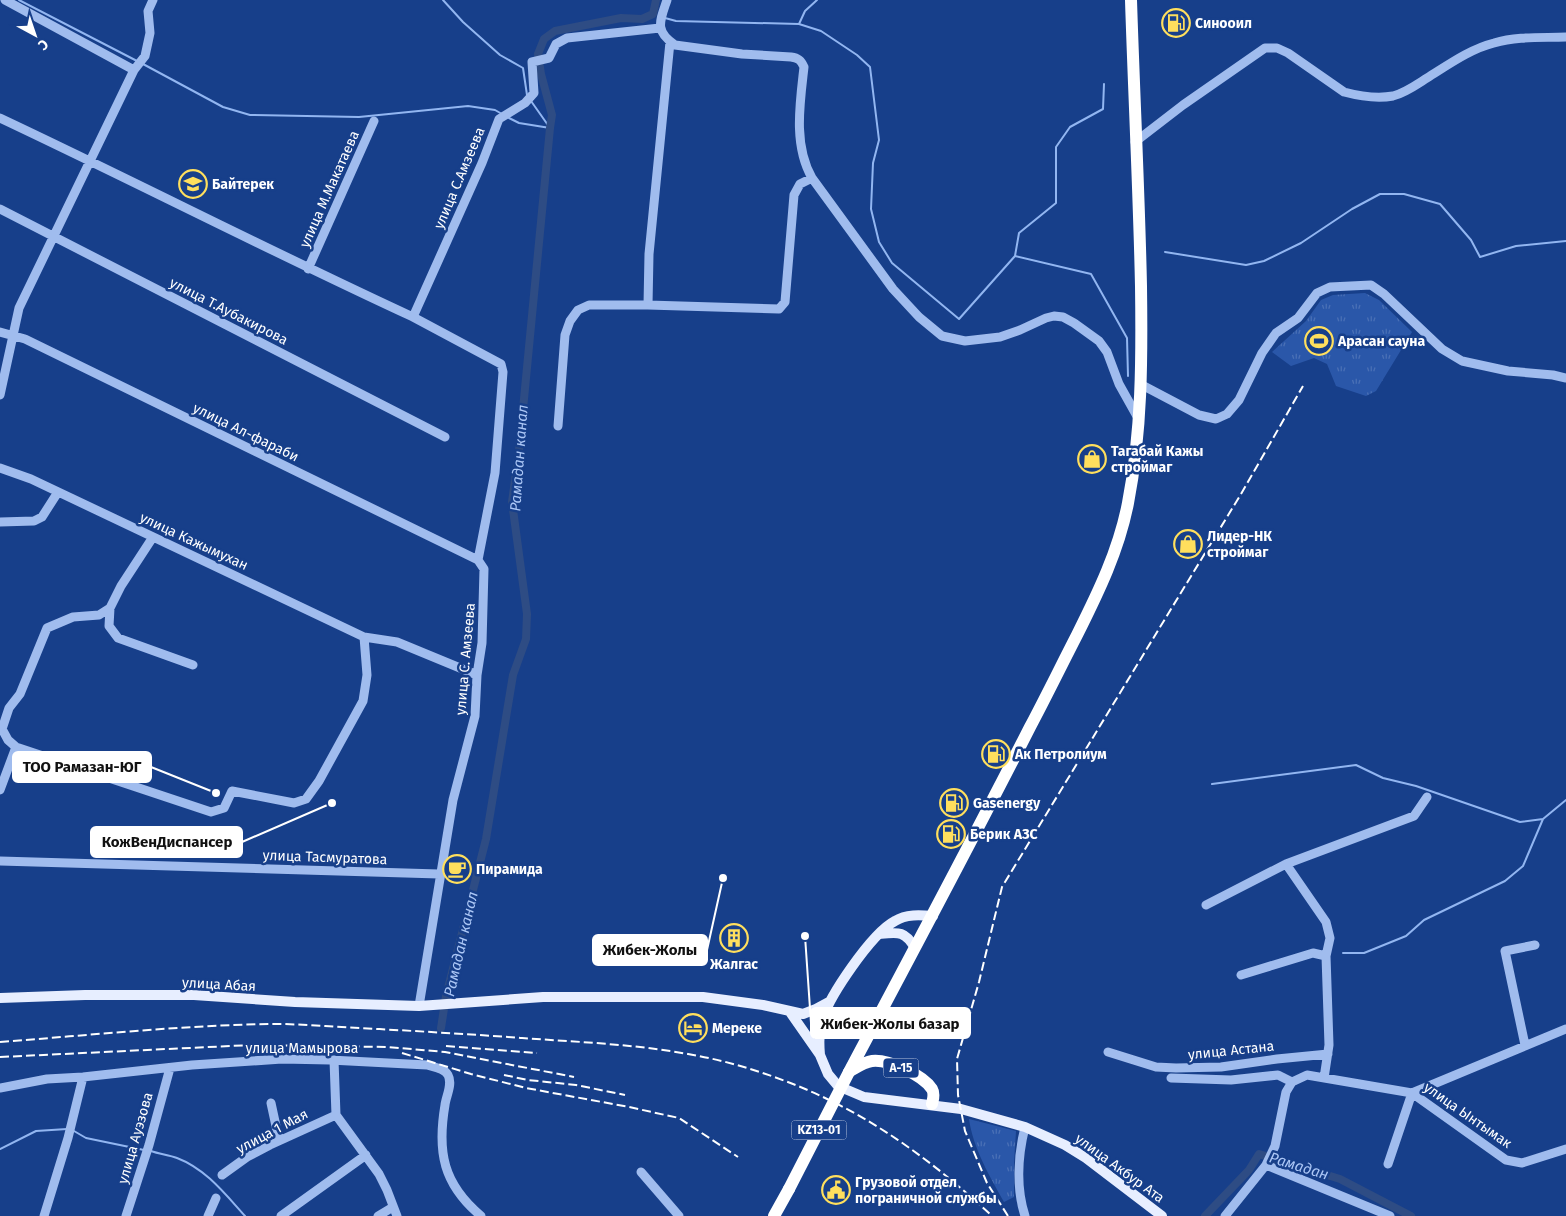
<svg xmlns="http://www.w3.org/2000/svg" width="1566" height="1216" font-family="'Fira Sans',sans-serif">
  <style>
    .grass { fill: url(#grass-tufts) }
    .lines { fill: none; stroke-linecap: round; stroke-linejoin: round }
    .stream { stroke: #92b6f1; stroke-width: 2 }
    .canal { stroke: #2e4c84; stroke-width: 8 }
    .minor { stroke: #a0bcee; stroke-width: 9 }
    .major { stroke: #e7eeff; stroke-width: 10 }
    .highway { stroke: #fff; stroke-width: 12 }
    .rail { stroke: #fff; stroke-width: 2; stroke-dasharray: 9 4; stroke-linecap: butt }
    .highway-bridge { stroke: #fff; stroke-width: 12 }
    .labels { text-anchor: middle; stroke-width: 5; stroke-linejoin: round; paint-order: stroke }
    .shield { fill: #173f8a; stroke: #b9c5dc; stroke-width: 1 }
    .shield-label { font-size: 12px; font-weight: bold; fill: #fff }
    .poi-label { font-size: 14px; font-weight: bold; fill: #fff; stroke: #173f8a; text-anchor: start }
    .street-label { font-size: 14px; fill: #fff; stroke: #173f8a }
    .water-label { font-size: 15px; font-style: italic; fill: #acc7f6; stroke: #173f8a }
    .leader { fill: none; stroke: #fff; stroke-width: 2 }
    .callout-dot { fill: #fff; stroke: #173f8a; stroke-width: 2 }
    .callout { fill: #fff; stroke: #fff; stroke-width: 2 }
    .callout-label { font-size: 15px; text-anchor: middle; font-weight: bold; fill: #111 }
  </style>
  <defs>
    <pattern id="grass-tufts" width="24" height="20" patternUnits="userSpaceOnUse" patternTransform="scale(1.25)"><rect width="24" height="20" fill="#2a57a9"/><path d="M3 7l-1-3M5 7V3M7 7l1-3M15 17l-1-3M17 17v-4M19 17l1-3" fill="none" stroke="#4a70b6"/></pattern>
  </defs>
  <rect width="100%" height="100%" fill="#173f8a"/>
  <path class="grass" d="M 1365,293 L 1379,300 L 1412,332 L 1376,391 L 1366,396 L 1336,386 L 1327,364 L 1314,358 L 1291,366 L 1272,352 L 1306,321 L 1321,300 L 1333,295 Z
    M 969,1119 L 1016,1131 L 1014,1163 L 1014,1197 L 1004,1202 C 990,1177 973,1148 969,1119 Z"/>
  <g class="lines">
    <path class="stream" d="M 19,0 L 137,61
      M 443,0 L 463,22 L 500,55 L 523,68 L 527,95
      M 665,18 L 676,21 L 799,24 L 821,31 L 857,55 L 870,67 L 879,140 L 873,163 L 871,209 L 879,242 L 892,263 L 959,319 L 1015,256 L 1019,233 L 1056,203 L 1056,147 L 1070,127 L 1103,109 L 1104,84
      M 799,24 L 805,11 L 817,0
      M 143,64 L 223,107 L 250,115 L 359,117 L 468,106 L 495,110 L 502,114
      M 531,101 L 550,128
      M 509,118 L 519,123 L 550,128
      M 1165,252 L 1246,265 L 1264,261 L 1301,243 L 1352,209 L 1380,194 L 1404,194 L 1440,204 L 1471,240 L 1480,257 L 1516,246 L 1566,241
      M 1015,256 L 1091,274 L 1127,338 L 1128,376
      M 1212,784 L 1356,765 L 1383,778 L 1416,786 L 1520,822 L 1543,819
      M 1343,953 L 1364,953 L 1406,936 L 1424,920 L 1505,881 L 1523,866 L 1543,819 L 1566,800
      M 74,1131 L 86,1138 L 144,1150
      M 0,1149 L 36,1131 L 67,1129
      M 151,1151 C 159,1154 169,1155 177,1158 C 206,1169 225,1194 245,1216"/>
    <path class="canal" d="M 441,1028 L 446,996 L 486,839 L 513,675 L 526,639 L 527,614 L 512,502 L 519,451 L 550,128 L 552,115 L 541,74 L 538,54 L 544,39 L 555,31 L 621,18 L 642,19 L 653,14 L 656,0
      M 1205,1216 L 1249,1170 L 1259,1154 L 1340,1179 L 1411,1216"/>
    <path class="minor" d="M 667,0 C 660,21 654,31 675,45 L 742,54 L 791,57 C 798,58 801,60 804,67 C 800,103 793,145 812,178 L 893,289 L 919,317 L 942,336 L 965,341 L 1000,337 L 1020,330 L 1046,318 L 1054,316 L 1063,317 L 1074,323 L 1099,341 L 1107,352 L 1119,384 L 1138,418
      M 134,70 L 145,56 L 150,33 L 148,11 L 153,0
      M 0,118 C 138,183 274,253 413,317
      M 1135,142 L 1183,105 L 1265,48 L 1277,48 L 1288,53 L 1344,92 C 1359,96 1377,99 1393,96 C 1405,93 1416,85 1427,78 C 1448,65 1470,49 1494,43 C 1518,36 1542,38 1566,37
      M 0,209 L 445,437
      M 308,269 L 374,121
      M 648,305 L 649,254 L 670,42
      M 0,332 L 25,339 L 478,560
      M 1142,385 L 1199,415 L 1216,419 L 1227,414 L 1239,400 L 1262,353 L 1276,333 L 1298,318 L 1317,293 L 1330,287 L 1371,285 L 1384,294 L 1442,349 L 1462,361 L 1508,371 L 1553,375 L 1566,378
      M 0,395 L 19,308 L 134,70 L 5,0
      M 558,426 L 565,335 L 570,321 L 578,310 L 589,305 L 648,305 L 779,309 L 785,302 L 794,195 L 800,184 L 812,178
      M 0,468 L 31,479 L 364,637 L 397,642 L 477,675
      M 0,522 L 34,521 L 42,517 L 58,492
      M 153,537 L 121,586 L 110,608 L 99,615 L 73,617 L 47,628 L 20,694 L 9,708 L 2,729 L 8,740 L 16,747 L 211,812 L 224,808 L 232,791 L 294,803 L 306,799 L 319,781 L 363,701 L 367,675 L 364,637
      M 110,608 L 109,626 L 118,638 L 193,665
      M 0,790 L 16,747
      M 0,861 L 439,874
      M 1286,864 L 1326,922 L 1330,938 L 1326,956 L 1329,1045 L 1324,1078
      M 1206,905 L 1286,864 L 1414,816 L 1427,797
      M 1241,975 L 1313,953 L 1326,956
      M 419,1006 L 453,800 L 475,716 L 477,675 L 482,643 L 484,569 L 478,560 L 495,473 L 503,372 L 501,364 L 413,317 L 482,163 L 499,119 L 525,103 L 534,93 L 532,62 L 549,58 L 556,44 L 567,38 L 660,28
      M 1525,1045 L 1505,951 L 1535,945
      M 1108,1052 L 1156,1067 L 1176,1068 L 1221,1067 L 1277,1059 L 1328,1054
      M 334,1060 L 336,1115 L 379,1174 L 387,1190 L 397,1216
      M 1171,1078 L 1231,1080 L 1278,1075 L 1292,1082
      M 0,1088 L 47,1079 L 83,1077 L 192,1065 L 282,1059 L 330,1060 L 427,1065 C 434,1067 444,1068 448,1075 C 453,1084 446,1096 445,1105 C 437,1152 443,1184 481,1216
      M 271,1103 L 279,1140
      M 1025,1127 C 1018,1155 1016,1188 1025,1216
      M 1388,1164 L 1412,1093 L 1506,1160 L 1522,1163 L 1566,1149
      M 1266,1165 L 1390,1216
      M 641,1172 L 679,1216
      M 222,1175 L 247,1157 L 270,1145 L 336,1115
      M 44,1216 L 68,1138 L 83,1077
      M 126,1216 L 149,1145 L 170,1068
      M 208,1216 L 216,1198
      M 281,1216 L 366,1155
      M 378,1216 L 393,1207
      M 1225,1216 L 1266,1165 L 1275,1146 L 1286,1092 L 1292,1082 L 1307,1075 L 1412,1093 L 1566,1029"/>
    <path class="major" d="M 880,934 C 899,932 905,931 915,948
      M 0,998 L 85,995 L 194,995 L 295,1002 L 419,1006 L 543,997 L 703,997 L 763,1005 L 803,1014 L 816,1009 L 829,1002
      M 790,1012 L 820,1055 L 828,1074 L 838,1086 L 864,1097 L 961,1109 L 1025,1127 L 1065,1145 L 1086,1158 L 1162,1216
      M 820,1055 C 819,1044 819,1034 821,1024 C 827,998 872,933 895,921 C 906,914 920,915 933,916"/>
    <path class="highway" d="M 850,1071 C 857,1067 864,1062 872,1061 C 888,1059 923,1075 932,1089 C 935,1094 933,1099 932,1104
      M 849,1072 C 910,957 971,843 1030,727 C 1046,697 1061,666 1077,635 C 1098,593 1119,550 1128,503 C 1142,431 1142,358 1141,286 C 1139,191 1134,95 1131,0
      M 774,1216 L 789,1189"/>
    <path class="rail" d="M 0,1042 C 92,1035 184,1025 276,1024 C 304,1024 332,1027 360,1028 C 414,1031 468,1034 522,1038 C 577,1042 633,1044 688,1054 C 724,1060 760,1071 793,1084 C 869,1114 933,1161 992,1216
      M 446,1046 L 537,1053
      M 402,1053 L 471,1074 L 526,1088 L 629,1107 L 679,1118 L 738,1157
      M 0,1057 L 251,1045 L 388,1047 L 445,1052 L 574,1077
      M 504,1075 L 528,1080 L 576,1085 L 625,1095
      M 1008,1216 L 987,1183 L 965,1131 L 958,1095 L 957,1059 L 979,982 L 1002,887 L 1241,494 L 1303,386"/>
    <path class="highway-bridge" d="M 789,1189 L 849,1072"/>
  </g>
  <defs>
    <symbol id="fuel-ring" viewBox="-11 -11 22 22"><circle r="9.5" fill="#173f8a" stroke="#ffdf5d" stroke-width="1.5"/><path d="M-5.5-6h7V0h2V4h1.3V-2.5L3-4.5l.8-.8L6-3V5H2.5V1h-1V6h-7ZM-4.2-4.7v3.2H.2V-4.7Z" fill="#ffdf5d"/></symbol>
    <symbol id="school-ring" viewBox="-11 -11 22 22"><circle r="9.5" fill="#173f8a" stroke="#ffdf5d" stroke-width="1.5"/><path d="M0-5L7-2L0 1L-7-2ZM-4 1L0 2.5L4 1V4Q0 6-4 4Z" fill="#ffdf5d"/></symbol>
    <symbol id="stadium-ring" viewBox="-11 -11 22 22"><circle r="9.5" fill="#173f8a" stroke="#ffdf5d" stroke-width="1.5"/><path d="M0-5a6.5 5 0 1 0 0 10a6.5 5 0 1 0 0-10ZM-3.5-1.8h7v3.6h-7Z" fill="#ffdf5d"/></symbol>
    <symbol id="shop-ring" viewBox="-11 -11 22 22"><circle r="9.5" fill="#173f8a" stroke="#ffdf5d" stroke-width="1.5"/><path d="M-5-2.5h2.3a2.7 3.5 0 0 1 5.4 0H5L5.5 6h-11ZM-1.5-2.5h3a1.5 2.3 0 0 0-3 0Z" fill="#ffdf5d"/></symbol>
    <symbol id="cafe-ring" viewBox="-11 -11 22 22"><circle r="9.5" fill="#173f8a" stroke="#ffdf5d" stroke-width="1.5"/><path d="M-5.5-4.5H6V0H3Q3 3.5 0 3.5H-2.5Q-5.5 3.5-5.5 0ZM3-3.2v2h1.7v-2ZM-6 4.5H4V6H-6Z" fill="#ffdf5d"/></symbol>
    <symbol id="building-ring" viewBox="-11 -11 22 22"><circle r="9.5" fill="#173f8a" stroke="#ffdf5d" stroke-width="1.5"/><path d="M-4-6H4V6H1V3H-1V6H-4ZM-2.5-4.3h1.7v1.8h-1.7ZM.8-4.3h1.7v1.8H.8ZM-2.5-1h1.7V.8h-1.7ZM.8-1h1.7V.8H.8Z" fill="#ffdf5d"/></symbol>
    <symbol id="hotel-ring" viewBox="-11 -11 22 22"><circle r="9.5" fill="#173f8a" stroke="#ffdf5d" stroke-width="1.5"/><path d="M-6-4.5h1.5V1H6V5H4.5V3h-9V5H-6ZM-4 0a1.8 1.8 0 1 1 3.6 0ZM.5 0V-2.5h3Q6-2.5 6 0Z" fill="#ffdf5d"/></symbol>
    <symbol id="civic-ring" viewBox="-11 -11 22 22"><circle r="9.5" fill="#173f8a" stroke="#ffdf5d" stroke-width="1.5"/><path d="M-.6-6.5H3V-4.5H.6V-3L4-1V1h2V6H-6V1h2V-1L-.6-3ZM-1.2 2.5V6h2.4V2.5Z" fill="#ffdf5d"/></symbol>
  </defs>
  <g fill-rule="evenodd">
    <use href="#fuel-ring" x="1160" y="7" width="32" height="32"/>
    <use href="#school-ring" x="177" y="168" width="32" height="32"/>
    <use href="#stadium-ring" x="1303" y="325" width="32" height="32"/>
    <use href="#shop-ring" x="1076" y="443" width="32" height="32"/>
    <use href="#shop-ring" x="1172" y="528" width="32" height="32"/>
    <use href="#fuel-ring" x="980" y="738" width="32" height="32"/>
    <use href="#fuel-ring" x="938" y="787" width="32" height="32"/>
    <use href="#fuel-ring" x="935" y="818" width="32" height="32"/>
    <use href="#cafe-ring" x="441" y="853" width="32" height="32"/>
    <use href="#building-ring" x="718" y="922" width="32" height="32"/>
    <use href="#hotel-ring" x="677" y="1012" width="32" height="32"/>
    <use href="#civic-ring" x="820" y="1174" width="32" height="32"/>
  </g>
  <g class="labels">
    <g class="shield">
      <rect x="883.5" y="1058.5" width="35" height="19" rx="4"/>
      <rect x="791.5" y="1120.5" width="55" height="19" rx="4"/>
    </g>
    <g class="shield-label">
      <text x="901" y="1072">A-15</text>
      <text x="819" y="1134">KZ13-01</text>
    </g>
    <g class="poi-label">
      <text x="1195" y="28">Синооил</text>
      <text x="212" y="189">Байтерек</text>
      <text x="1338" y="346">Арасан сауна</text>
      <text x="1111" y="456">Тагабай Кажы<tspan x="1111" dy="16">строймаг</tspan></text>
      <text x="1207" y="541">Лидер-НК<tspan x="1207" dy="16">строймаг</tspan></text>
      <text x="1015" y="759">Ак Петролиум</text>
      <text x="973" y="808">Gasenergy</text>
      <text x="970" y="839">Берик АЗС</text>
      <text x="476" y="874">Пирамида</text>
      <text x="734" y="969" text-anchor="middle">Жалгас</text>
      <text x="712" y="1033">Мереке</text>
      <text x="855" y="1187">Грузовой отдел<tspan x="855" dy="16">пограничной службы</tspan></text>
    </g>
    <g class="street-label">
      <text transform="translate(459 178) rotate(-67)" y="5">улица С.Амзеева</text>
      <text transform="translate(329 189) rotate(-66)" y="5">улица М.Макатаева</text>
      <text transform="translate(229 311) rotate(27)" y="5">улица Т.Аубакирова</text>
      <text transform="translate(246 432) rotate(26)" y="5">улица Ал-фараби</text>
      <text transform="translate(194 541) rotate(25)" y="5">улица Кажымухан</text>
      <text transform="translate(465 659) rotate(-85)" y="5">улица С. Амзеева</text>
      <text transform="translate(325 857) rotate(2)" y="5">улица Тасмуратова</text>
      <text transform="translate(219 984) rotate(3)" y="5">улица Абая</text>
      <text x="302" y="1053">улица Мамырова</text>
      <text transform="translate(1231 1050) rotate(-6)" y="5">улица Астана</text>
      <text transform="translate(1468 1115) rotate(35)" y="5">улица Ынтымак</text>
      <text transform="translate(272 1131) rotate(-28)" y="5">улица 1 Мая</text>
      <text transform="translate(135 1138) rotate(-74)" y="5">улица Ауэзова</text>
      <text transform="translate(1120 1168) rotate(36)" y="5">улица Акбур Ата</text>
    </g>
    <g class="water-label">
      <text transform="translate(519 458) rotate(-86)" y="5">Рамадан канал</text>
      <text transform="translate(461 944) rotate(-77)" y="5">Рамадан канал</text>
      <text transform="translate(1299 1166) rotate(17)" y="5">Рамадан</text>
    </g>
  </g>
  <path class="leader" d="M216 793L151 767M332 803L242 842M723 878L707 950M805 936L811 1023"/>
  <g class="callout-dot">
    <circle cx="216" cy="793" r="5"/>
    <circle cx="332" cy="803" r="5"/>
    <circle cx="723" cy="878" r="5"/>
    <circle cx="805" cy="936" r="5"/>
  </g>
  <g class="callout">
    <rect x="13" y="752" width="138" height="30" rx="5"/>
    <rect x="91" y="827" width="151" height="30" rx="5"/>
    <rect x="593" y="935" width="114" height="30" rx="5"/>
    <rect x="811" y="1008" width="159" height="30" rx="5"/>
  </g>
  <g class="callout-label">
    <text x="82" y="772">ТОО Рамазан-ЮГ</text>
    <text x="167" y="847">КожВенДиспансер</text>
    <text x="650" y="955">Жибек-Жолы</text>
    <text x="890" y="1029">Жибек-Жолы базар</text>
  </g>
  <g transform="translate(35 35) rotate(140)" stroke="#173f8a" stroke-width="4" paint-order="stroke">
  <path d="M0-4L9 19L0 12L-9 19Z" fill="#ffffff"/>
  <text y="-8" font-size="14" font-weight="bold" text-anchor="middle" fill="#ffffff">С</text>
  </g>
</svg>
